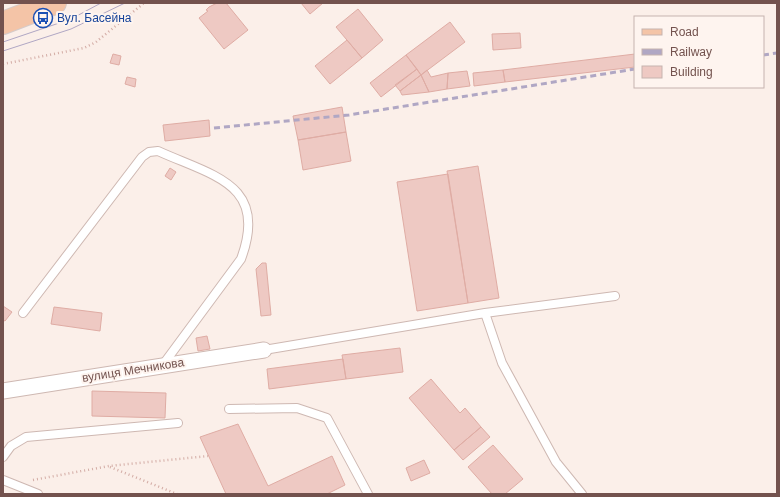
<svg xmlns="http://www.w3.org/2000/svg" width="780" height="497" font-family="Arial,sans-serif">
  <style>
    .building { fill: #eec9c3; stroke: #dfaca4 }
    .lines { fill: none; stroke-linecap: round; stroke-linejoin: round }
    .service-casing { stroke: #ceb8b2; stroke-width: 10 }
    .minor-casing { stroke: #ceb8b2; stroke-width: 17 }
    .primary-casing { stroke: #d5cbca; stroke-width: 24 }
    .path { stroke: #d3aca5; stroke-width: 2.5; stroke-dasharray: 1 3; stroke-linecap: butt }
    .service { stroke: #fff; stroke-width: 8 }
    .minor { stroke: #fff; stroke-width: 15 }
    .primary { stroke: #f4c4a7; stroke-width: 22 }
    .tram { stroke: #b0a7c4; stroke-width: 1 }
    .rail { stroke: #b0a7c4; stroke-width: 3; stroke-dasharray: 6 4; stroke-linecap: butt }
    .labels { text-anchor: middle; stroke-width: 4; stroke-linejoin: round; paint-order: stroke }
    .transit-label { font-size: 12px; fill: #164399; stroke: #fef4ef; text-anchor: start }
    .street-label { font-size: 12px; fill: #73524e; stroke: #fef4ef }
  </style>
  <rect width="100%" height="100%" fill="#fbefe9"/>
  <path class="building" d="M 217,3 L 226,3 L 248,30 L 224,49 L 199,18 L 208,11 L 206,10 L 209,7 Z
    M 301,3 L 323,3 L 310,14 Z
    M 358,9 L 383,40 L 362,58 L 336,27 Z
    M 450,22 L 465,42 L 421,75 L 406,55 Z
    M 520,33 L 521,48 L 493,50 L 492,34 Z
    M 347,40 L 362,58 L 330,84 L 315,66 Z
    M 113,54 L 121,56 L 119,65 L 110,63 Z
    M 635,54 L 635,67 L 505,82 L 503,70 Z
    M 406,55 L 417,69 L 381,97 L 370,83 Z
    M 417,69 L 421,75 L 400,91 L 395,85 Z
    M 427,70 L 431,77 L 448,73 L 447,89 L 429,92 L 421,75 Z
    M 503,70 L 505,82 L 474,86 L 473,73 Z
    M 467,71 L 470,86 L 447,89 L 448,73 Z
    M 421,75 L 429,92 L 402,95 L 400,91 Z
    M 127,77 L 136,79 L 135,87 L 125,84 Z
    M 342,107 L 346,132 L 298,140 L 293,116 Z
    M 209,120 L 210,136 L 165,141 L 163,125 Z
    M 346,132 L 351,161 L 303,170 L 298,140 Z
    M 478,166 L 499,298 L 468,303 L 447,171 Z
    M 170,168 L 176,172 L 171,180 L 165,176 Z
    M 448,174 L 468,303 L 417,311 L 397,182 Z
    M 262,263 L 266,263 L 271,315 L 261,316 L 256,269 Z
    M 3,306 L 12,312 L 5,321 L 3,320 Z
    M 54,307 L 102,313 L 100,331 L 51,324 Z
    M 207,336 L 210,349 L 198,351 L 196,338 Z
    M 400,348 L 403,372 L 346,379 L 342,355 Z
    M 343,359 L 346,379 L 269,389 L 267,369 Z
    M 431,379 L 460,413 L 465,408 L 481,427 L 454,450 L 409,398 Z
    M 92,391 L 166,393 L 165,418 L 92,416 Z
    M 238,424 L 268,486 L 332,456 L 345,485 L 327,494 L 226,494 L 200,437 Z
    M 481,427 L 490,437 L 463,460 L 454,450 Z
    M 493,445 L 523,479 L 505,494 L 492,494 L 468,467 Z
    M 424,460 L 430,473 L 411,481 L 406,468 Z"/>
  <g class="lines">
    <defs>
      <path id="service" d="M 23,313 L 142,157 L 149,152 L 158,151 C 213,176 269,184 241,259 L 162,366
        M 485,313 L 502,363 L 556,462 L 582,494
        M 264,350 L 485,313 L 615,296
        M 229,409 L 297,408 L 327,418 L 368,494
        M 3,457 L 11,446 L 26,437 L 178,423
        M 3,480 L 38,494"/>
      <path id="minor" d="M 3,391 L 264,350"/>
      <path id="primary" d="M 3,23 L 55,3"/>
    </defs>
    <use href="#service" class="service-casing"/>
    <use href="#minor" class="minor-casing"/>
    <use href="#primary" class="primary-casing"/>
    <path class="path" d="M 3,64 L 84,48 L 96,42 L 144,3
      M 110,467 L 177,494
      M 33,480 L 109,466 L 208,456"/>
    <use href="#service" class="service"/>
    <use href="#minor" class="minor"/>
    <use href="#primary" class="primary"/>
    <path class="tram" d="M 3,42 L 71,19 L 101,3
      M 3,51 L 71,29 L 125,3"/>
    <path class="rail" d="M 763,55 L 777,53
      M 214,128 L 349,115 L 635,69"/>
  </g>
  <defs>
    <symbol id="bus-ring" viewBox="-11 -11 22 22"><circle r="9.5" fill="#fef4ef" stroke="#1a4fb4" stroke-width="1.5"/><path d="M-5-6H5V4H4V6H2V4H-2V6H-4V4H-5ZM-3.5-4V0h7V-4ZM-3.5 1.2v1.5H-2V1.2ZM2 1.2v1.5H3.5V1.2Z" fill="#1a4fb4"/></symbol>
  </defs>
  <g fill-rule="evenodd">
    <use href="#bus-ring" x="32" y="7" width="22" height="22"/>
  </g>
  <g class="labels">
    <g class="transit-label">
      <text x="57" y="22">Вул. Басейна</text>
    </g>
    <g class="street-label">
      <text transform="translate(133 370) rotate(-9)" y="4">вулиця Мечникова</text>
    </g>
  </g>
  <rect width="780" height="497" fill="none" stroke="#73524e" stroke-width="8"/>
  <rect x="634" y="16" width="130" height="72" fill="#fef4ef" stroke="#c6b3af"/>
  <rect x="642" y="29" width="20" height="6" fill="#f4c4a7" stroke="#c6b3af"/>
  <text x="670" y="36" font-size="12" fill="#73524e">Road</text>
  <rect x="642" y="49" width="20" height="6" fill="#b0a7c4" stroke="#c6b3af"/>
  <text x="670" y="56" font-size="12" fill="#73524e">Railway</text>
  <rect x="642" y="66" width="20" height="12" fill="#eec9c3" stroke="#c6b3af"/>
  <text x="670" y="76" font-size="12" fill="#73524e">Building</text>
</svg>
